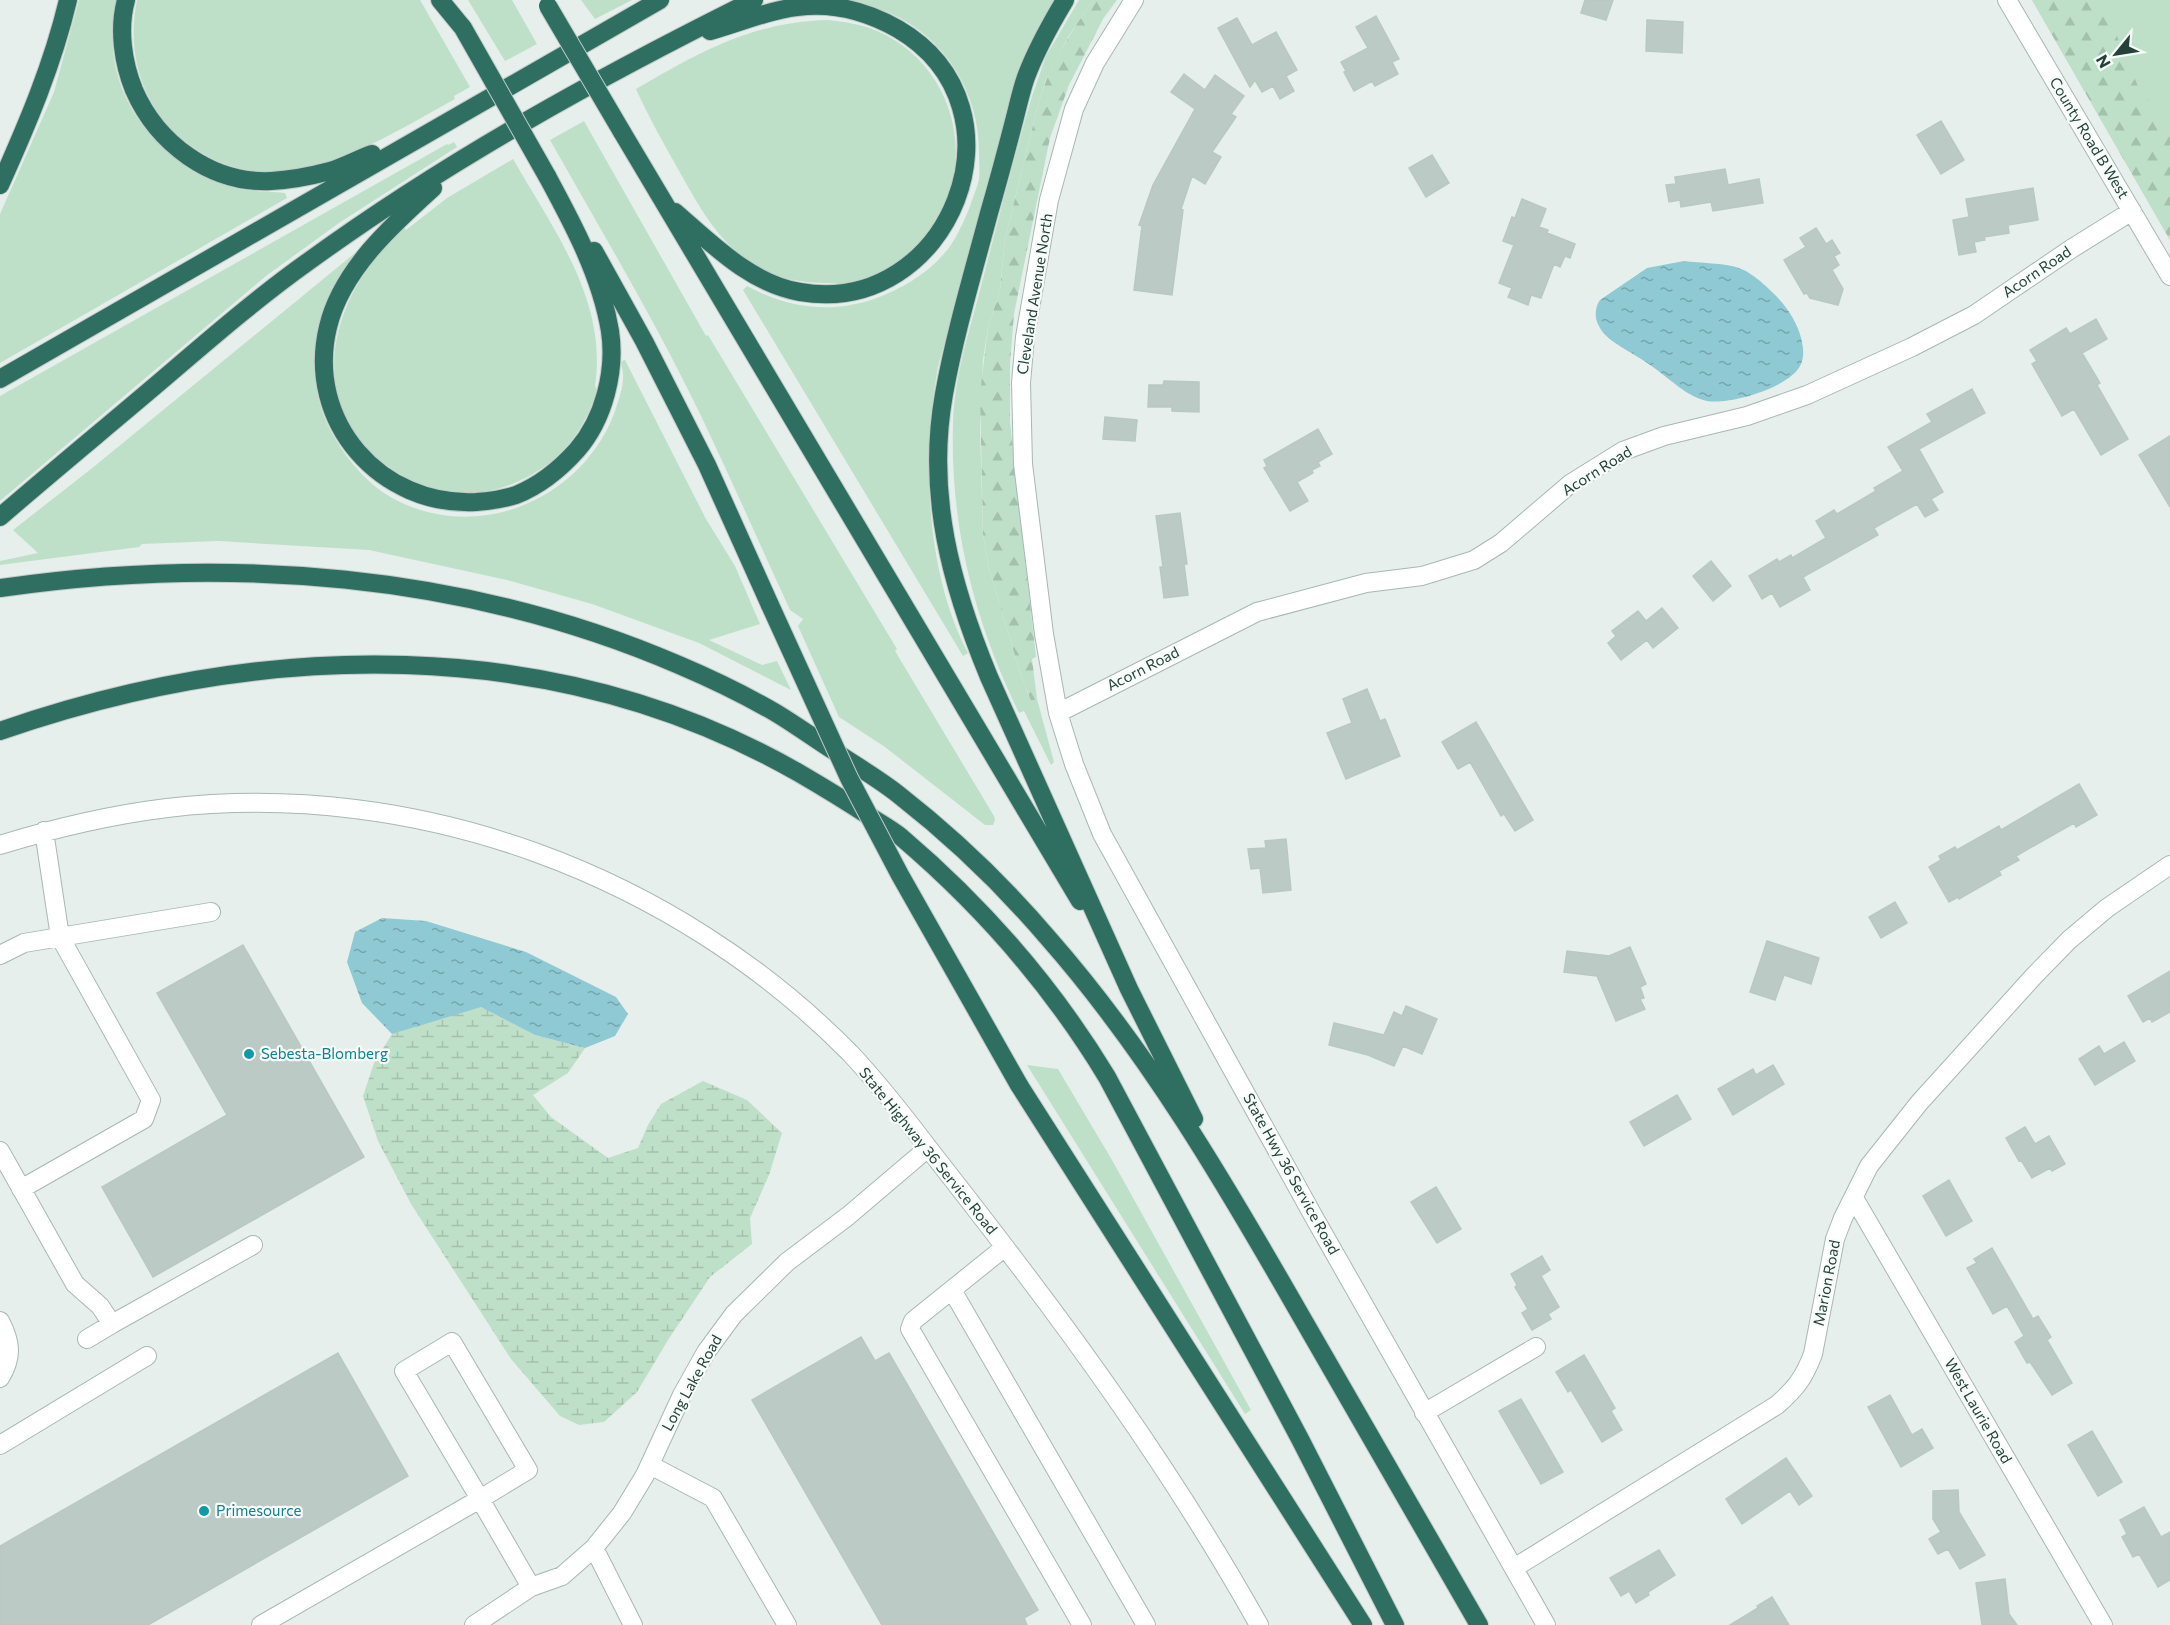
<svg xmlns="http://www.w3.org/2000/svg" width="2170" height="1625" font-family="Commissioner,sans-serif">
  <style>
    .green { fill: #bfe0c8 }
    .forest { fill: url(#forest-firs) }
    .wetland { fill: url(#wetland-marsh) }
    .water { fill: url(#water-ripples) }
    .building { fill: #bbcac4; stroke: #b8c9c2; stroke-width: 1.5 }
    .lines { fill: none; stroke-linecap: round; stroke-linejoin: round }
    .minor-casing { stroke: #a8b8b2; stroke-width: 20 }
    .highway-casing { stroke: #c2cac8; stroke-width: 20 }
    .minor { stroke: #fff; stroke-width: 18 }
    .highway { stroke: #2f6f62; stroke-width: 18 }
    .highway-bridge-casing { stroke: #c2cac8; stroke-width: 20; stroke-linecap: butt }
    .highway-bridge { stroke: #2f6f62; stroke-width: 18 }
    .culture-dot { fill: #0f9aa8; stroke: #f7fbf9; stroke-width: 2 }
    .labels { text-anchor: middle; stroke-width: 4.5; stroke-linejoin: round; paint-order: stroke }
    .street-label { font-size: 15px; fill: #24423a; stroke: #f7fbf9 }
    .culture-label { font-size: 15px; fill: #0d838f; stroke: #f7fbf9; text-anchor: start }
  </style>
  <defs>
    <pattern id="forest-firs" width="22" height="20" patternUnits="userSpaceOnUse" patternTransform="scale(1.5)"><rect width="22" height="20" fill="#bfe0c8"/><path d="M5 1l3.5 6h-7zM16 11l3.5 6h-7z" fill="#a4c1ad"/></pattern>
    <pattern id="wetland-marsh" width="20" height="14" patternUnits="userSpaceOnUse" patternTransform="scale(1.5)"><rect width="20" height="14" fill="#bfe0c8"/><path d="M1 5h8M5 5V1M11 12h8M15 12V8" fill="none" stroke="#a4c1ad"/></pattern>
    <pattern id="water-ripples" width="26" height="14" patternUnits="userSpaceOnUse" patternTransform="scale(1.5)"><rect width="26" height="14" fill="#8ec9d4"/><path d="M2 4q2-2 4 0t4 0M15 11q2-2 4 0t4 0" fill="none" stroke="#74a5ad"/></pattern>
  </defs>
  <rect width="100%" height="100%" fill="#e6efeb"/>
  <path class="green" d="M 79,0 L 117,0 C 96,85 150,160 230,186 C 248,192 267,191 285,193 L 287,198 L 0,363 L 0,214 L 54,92 Z
    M 137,0 L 420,0 L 470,87 L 454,96 L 455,99 C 383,138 293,201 209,157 C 189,146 171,132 158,113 C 135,78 129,41 137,0 Z
    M 468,0 L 512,0 L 537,44 L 505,61 Z
    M 581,0 L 632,0 L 595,19 Z
    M 821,0 L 1055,0 L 1040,28 L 1001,138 L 938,367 C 922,457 925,571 968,653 L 963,656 L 743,290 L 747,286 C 788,308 829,314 874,299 C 902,289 929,273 948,249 C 957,237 963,223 969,209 C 972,199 977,189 979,179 C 980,170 979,160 979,152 C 979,93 946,39 892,14 C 871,4 845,3 821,0 Z
    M 1079,0 L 1093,0 L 1068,37 L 1045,82 L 1039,101 L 1005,239 L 1000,290 L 988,327 L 983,360 L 980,427 L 983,534 L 989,568 L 1019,669 L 1031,701 L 1037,699 L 1054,762 L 1051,765 L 1024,711 L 1019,713 C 974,620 950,527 953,423 C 954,380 968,335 979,294 C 996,228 1013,162 1032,96 L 1046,56 Z
    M 2032,0 L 2170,0 L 2170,240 Z
    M 828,20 C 845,22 861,24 877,31 C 943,59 972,135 947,201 C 945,207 943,216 939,222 C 935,229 926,235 921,242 C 915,248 909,256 902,261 C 894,268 867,280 857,283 C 848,286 835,283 826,283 C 793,283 763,275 738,253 C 711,230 695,199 678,169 C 663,142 648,116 636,89 C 700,52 752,22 828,20 Z
    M 584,121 L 706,336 L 708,335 L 897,649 L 895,651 L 994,816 L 995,820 L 993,825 L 985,825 L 885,747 L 839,717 L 798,626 L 803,619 L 790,610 C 761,547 733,483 703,420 C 657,324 602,232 550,140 Z
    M 454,142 L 457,147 L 339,223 L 266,276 L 0,501 L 0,396 L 447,144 L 448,145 Z
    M 513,159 C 553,229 608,301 595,386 L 597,390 C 593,401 589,413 583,423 C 568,451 541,473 512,484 C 476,499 437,496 403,476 C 299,415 324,299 404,228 L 406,230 L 447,198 Z
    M 355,253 L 358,255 C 344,277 327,297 320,322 C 309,362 314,405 336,440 C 349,462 368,484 392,498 C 476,544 580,501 614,414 C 618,402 624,386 623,374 C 623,368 620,366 622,361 L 625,360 L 706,519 L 735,566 L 760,624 L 709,640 L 762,665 L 777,661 L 791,690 L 699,643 L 592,604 L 507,580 L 369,550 L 218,541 L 142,544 L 139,547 L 0,565 L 0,561 L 38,553 L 13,530 L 91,469 Z
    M 1027,1065 L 1058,1069 L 1112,1160 L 1251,1410 L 1245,1414 Z"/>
  <path class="forest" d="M 1093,0 L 1117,0 L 1103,19 L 1069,85 L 1050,138 L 1014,314 L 1010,364 L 1010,421 L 1036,657 L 1032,659 L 1037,699 L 1031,701 L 1019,669 L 989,568 L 983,534 L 980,394 L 988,327 L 1000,290 L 1005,239 L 1039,101 C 1050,64 1071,32 1093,0 Z
    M 2032,0 L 2102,0 L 2140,91 L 2170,124 L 2170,240 Z"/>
  <path class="wetland" d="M 481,1006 L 535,1035 L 585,1048 L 568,1073 L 533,1095 L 551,1117 L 608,1158 L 638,1148 L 648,1125 L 661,1104 L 703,1081 L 747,1100 L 782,1133 L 769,1175 L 750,1218 L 752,1244 L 710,1277 L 668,1340 L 637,1392 L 604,1422 L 579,1425 L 560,1416 L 511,1359 L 411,1204 L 378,1141 L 363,1096 L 374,1063 L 392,1034 Z"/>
  <path class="water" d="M 1684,261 C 1700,263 1724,263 1739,268 C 1754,273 1778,296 1787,309 C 1797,322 1808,348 1801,364 C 1792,387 1729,405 1707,401 C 1687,397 1669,378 1653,367 C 1640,357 1624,350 1611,340 C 1606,336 1601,331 1599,326 C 1594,318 1595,307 1600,300 L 1647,268 Z
    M 382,918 L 426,921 L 526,952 L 616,997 L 628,1014 L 615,1036 L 585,1048 L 535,1035 L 481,1007 L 392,1034 L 362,1003 L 347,962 L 355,932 Z"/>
  <path class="building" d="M 1585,0 L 1613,0 L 1606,20 L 1581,13 Z
    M 1376,16 L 1399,59 L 1392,62 L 1398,74 L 1375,86 L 1372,81 L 1354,91 L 1344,72 L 1346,71 L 1341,62 L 1368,48 L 1356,27 Z
    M 1237,18 L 1252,45 L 1276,32 L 1297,70 L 1286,76 L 1294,91 L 1280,99 L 1273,86 L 1262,92 L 1255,80 L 1250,87 L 1218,28 Z
    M 1647,20 L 1683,22 L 1682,53 L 1646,51 Z
    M 1184,74 L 1205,90 L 1215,75 L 1244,96 L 1231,114 L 1236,117 L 1212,152 L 1221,157 L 1205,184 L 1192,176 L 1181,209 L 1183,210 L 1172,295 L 1134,290 L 1142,226 L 1139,225 L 1153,185 L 1195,109 L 1171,92 Z
    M 1941,121 L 1964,160 L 1941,174 L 1917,135 Z
    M 1432,155 L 1449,183 L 1426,197 L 1409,168 Z
    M 1725,169 L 1728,185 L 1759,179 L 1763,203 L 1713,211 L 1711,202 L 1681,207 L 1680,200 L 1669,202 L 1666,185 L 1676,184 L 1675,177 Z
    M 2033,188 L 2038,220 L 2008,225 L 2009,233 L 1984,237 L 1985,240 L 1974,242 L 1976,252 L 1959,255 L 1953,220 L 1969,217 L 1966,199 Z
    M 1522,199 L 1546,209 L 1539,227 L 1548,230 L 1547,233 L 1575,244 L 1570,258 L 1565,256 L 1560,267 L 1554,264 L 1541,298 L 1531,295 L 1528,305 L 1508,297 L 1512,288 L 1499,283 L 1514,245 L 1503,241 L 1512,217 L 1515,218 Z
    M 1816,228 L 1826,244 L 1832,240 L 1840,253 L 1834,256 L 1839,265 L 1832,270 L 1843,289 L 1838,305 L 1810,298 L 1807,293 L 1804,294 L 1784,260 L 1806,247 L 1800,238 Z
    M 2096,319 L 2107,339 L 2082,353 L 2100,383 L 2097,385 L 2128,439 L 2101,455 L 2074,409 L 2062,416 L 2032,364 L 2037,361 L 2030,350 L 2066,328 L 2070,334 Z
    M 1164,381 L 1199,382 L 1199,412 L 1172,411 L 1172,407 L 1148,407 L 1149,385 L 1163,385 Z
    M 1972,389 L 1985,413 L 1919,449 L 1943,492 L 1931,499 L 1938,510 L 1925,517 L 1917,504 L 1874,528 L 1878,535 L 1803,577 L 1810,590 L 1780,607 L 1772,593 L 1762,599 L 1749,576 L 1777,559 L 1779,562 L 1791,555 L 1792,558 L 1826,538 L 1816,521 L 1834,510 L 1837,514 L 1876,491 L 1874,488 L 1903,471 L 1888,447 L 1932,422 L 1927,414 Z
    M 1105,417 L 1137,420 L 1135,441 L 1103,439 Z
    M 1318,429 L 1332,454 L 1318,462 L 1320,466 L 1312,470 L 1313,473 L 1297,482 L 1308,501 L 1290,511 L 1264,468 L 1267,466 L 1264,460 Z
    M 2170,436 L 2170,507 L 2139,455 Z
    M 1180,513 L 1187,564 L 1184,564 L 1188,595 L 1164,598 L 1160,567 L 1163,567 L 1156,516 Z
    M 1711,561 L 1731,586 L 1713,601 L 1693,576 Z
    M 1662,608 L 1678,628 L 1653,648 L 1647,640 L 1621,660 L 1608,643 L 1616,636 L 1612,631 L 1638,611 L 1646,621 Z
    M 1367,689 L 1380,721 L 1385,719 L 1400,756 L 1346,779 L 1327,733 L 1352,723 L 1343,699 Z
    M 1476,722 L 1533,820 L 1515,831 L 1504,814 L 1501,816 L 1470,762 L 1458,769 L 1442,742 Z
    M 2079,784 L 2097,815 L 2076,827 L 2074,823 L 2016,856 L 2019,860 L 1999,871 L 2001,875 L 1959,899 L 1958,897 L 1949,902 L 1929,867 L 1941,860 L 1939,856 L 1955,847 L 1957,850 L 1999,826 L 2001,830 Z
    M 1286,839 L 1291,890 L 1263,893 L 1260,868 L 1251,869 L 1248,849 L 1266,848 L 1265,841 Z
    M 1895,902 L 1907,923 L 1881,938 L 1869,917 Z
    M 1767,941 L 1819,958 L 1811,984 L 1784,975 L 1775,1000 L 1750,992 Z
    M 243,945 L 364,1157 L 153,1277 L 102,1187 L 227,1115 L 157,993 Z
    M 1630,947 L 1646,984 L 1640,987 L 1644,998 L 1640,999 L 1645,1009 L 1616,1021 L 1597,976 L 1564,972 L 1567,951 L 1609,956 Z
    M 2170,971 L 2170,1012 L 2152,1022 L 2150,1018 L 2143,1022 L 2128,996 Z
    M 1406,1006 L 1437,1019 L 1422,1054 L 1403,1046 L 1394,1066 L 1368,1055 L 1329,1045 L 1334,1023 L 1384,1035 L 1394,1012 L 1402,1016 Z
    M 2124,1042 L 2135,1061 L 2095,1085 L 2079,1059 L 2099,1046 L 2104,1054 Z
    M 1773,1065 L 1784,1084 L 1733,1115 L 1718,1089 L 1753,1069 L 1756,1075 Z
    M 1677,1095 L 1691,1119 L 1644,1146 L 1630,1122 Z
    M 2025,1127 L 2035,1144 L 2049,1136 L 2065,1164 L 2052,1171 L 2050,1168 L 2032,1178 L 2021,1160 L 2019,1161 L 2006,1138 Z
    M 1949,1180 L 1972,1221 L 1946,1236 L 1923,1196 Z
    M 1436,1187 L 1461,1229 L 1437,1243 L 1411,1202 Z
    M 1992,1248 L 2033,1319 L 2038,1316 L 2051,1337 L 2047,1340 L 2072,1383 L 2052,1395 L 2030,1362 L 2027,1363 L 2015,1342 L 2024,1336 L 2007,1306 L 1993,1314 L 1967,1268 L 1977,1263 L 1974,1259 Z
    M 1542,1256 L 1550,1270 L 1541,1276 L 1559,1307 L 1548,1314 L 1551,1319 L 1532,1330 L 1522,1313 L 1528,1309 L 1515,1287 L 1517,1285 L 1511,1274 Z
    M 861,1337 L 875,1361 L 889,1353 L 1038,1610 L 1024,1618 L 1027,1625 L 882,1625 L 752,1400 Z
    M 338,1353 L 408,1476 L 148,1625 L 0,1625 L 0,1546 Z
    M 1584,1355 L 1615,1408 L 1611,1411 L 1622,1430 L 1602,1442 L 1571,1390 L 1568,1392 L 1556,1372 Z
    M 1890,1395 L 1912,1435 L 1922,1429 L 1933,1448 L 1901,1467 L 1868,1407 Z
    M 1521,1399 L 1563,1472 L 1541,1484 L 1499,1411 Z
    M 2092,1431 L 2122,1482 L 2098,1496 L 2068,1445 Z
    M 1786,1458 L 1812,1496 L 1799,1505 L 1790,1491 L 1742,1524 L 1726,1499 Z
    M 1958,1490 L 1959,1512 L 1985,1555 L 1960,1569 L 1948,1549 L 1938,1554 L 1929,1539 L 1941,1532 L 1933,1519 L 1933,1491 Z
    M 2144,1507 L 2161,1537 L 2170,1532 L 2170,1580 L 2158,1587 L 2139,1554 L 2133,1557 L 2122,1537 L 2127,1534 L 2120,1520 Z
    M 1659,1550 L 1675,1575 L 1648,1592 L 1649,1595 L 1636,1603 L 1629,1591 L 1621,1596 L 1610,1578 Z
    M 2005,1579 L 2009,1614 L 2017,1625 L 1982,1625 L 1976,1583 Z
    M 1772,1597 L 1789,1625 L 1730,1625 L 1758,1608 L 1757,1606 Z"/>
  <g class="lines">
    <defs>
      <path id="minor" d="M 1134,0 L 1095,63 L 1074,109 L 1049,200 L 1025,337 L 1021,383 L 1023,464 L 1044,634 L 1058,713 L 1074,764 L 1102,834 L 1315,1219 L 1546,1625
        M 2007,0 L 2170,276
        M 1058,713 L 1257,612 L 1366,583 L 1422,576 L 1474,560 L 1501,543 L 1570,484 L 1623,451 L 1664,436 L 1747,416 L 1807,395 L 1912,347 L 1974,315 L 2071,249 L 2132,211
        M 44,831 L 60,937 L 211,912
        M 0,845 C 55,828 110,815 167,808 C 418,779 675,875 851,1054 C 879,1084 904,1116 929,1149 C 957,1185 986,1222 1014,1259 C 1102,1374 1188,1498 1259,1625
        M 0,955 L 24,943 L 60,937 L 151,1100 L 144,1119 L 21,1189
        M 0,1151 L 75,1284 L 100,1306 L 112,1324 L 253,1245
        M 1854,1198 L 2103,1625
        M 1005,1247 L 913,1321 L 910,1329 L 1082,1625
        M 952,1290 L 1146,1625
        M 0,1321 C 11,1342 13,1357 0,1378
        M 87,1339 L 112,1324
        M 452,1342 L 528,1470 L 480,1499 L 404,1371 Z
        M 1424,1413 L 1536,1347
        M 0,1445 L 147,1356
        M 650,1465 L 713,1498 L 787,1625
        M 594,1548 L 633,1625
        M 1514,1568 L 1777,1405 C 1796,1388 1804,1378 1813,1354 L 1835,1239 L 1843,1218 L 1869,1166 L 1919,1103 L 2033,977 L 2069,940 L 2107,908 L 2170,865
        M 261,1625 L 480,1499 L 531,1587
        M 474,1625 L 531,1587 L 562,1576 L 594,1548 L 622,1513 L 645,1475 L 682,1395 L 706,1352 L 734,1314 L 787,1262 L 848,1216 L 928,1148"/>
      <path id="highway" d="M 126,0 C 118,29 123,63 134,90 C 157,143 211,184 271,181 C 290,180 311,176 330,171 C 344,167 358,159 372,154
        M 440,0 L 463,28
        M 1065,0 C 1050,25 1036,50 1026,77 C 1021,91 1018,106 1014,121 C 1006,152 998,182 989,213 C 973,273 955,333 944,394 C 926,494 951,585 989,677 L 1129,989 L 1194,1119
        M 622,132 L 1080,901
        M 0,185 C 27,125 53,64 68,0
        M 433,188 C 392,225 341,271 328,327 C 305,422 381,507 476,502 C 489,501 504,499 516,495 C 541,485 560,469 577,450 C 604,419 616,371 610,331 C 601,276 573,224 547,176
        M 675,212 C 712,244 751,284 800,292 C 949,318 1034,109 898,29 C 870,13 839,4 807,6 C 774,8 742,22 710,31
        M 594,251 L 644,341 L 707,465 L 770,605
        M 0,379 L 660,0
        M 0,517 C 53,471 108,426 162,380 C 210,339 257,298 309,261 C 448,160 601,76 754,0
        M 0,588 C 228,555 466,573 679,665 C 712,679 745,695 776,713 C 796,725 815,739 834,751 C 856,766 879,779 899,795 C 954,838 1004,886 1049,939 C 1149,1053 1226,1185 1301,1316 C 1360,1419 1419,1522 1479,1625
        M 0,731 C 262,640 553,632 799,773 C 823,787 846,801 869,816 C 880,823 891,829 901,837 C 982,906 1052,986 1107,1077 L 1300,1439 L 1395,1625
        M 1019,1085 L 1363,1625"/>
    </defs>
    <use href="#minor" class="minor-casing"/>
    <use href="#highway" class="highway-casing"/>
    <use href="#minor" class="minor"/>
    <use href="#highway" class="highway"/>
    <defs>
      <path id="highway-bridge" d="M 548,6 L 622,132
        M 463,28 L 547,176
        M 770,605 L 849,778 L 900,875 L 1019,1085"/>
    </defs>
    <use href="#highway-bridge" class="highway-bridge-casing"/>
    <use href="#highway-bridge" class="highway-bridge"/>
  </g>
  <g class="culture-dot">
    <circle cx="249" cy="1054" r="6"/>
    <circle cx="204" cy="1511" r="6"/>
  </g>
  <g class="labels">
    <g class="street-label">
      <text transform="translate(2089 138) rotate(59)" y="5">County Road B West</text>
      <text transform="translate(2037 272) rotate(-34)" y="5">Acorn Road</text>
      <text transform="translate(1035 294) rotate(-81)" y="5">Cleveland Avenue North</text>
      <text transform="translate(1597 471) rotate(-32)" y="5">Acorn Road</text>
      <text transform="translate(1143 669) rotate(-27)" y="5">Acorn Road</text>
      <text transform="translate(928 1151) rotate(51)" y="5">State Highway 36 Service Road</text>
      <text transform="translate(1291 1174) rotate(61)" y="5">State Hwy 36 Service Road</text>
      <text transform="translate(1827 1283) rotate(-79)" y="5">Marion Road</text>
      <text transform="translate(692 1383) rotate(-61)" y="5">Long Lake Road</text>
      <text transform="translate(1978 1411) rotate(60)" y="5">West Laurie Road</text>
    </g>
    <g class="culture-label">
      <text x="261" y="1059">Sebesta-Blomberg</text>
      <text x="216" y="1516">Primesource</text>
    </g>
  </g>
  <g transform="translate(2116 54) rotate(240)" stroke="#f7fbf9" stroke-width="4.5" paint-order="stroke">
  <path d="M0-4.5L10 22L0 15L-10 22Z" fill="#24423a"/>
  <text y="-9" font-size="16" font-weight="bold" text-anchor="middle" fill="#24423a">N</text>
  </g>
</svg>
